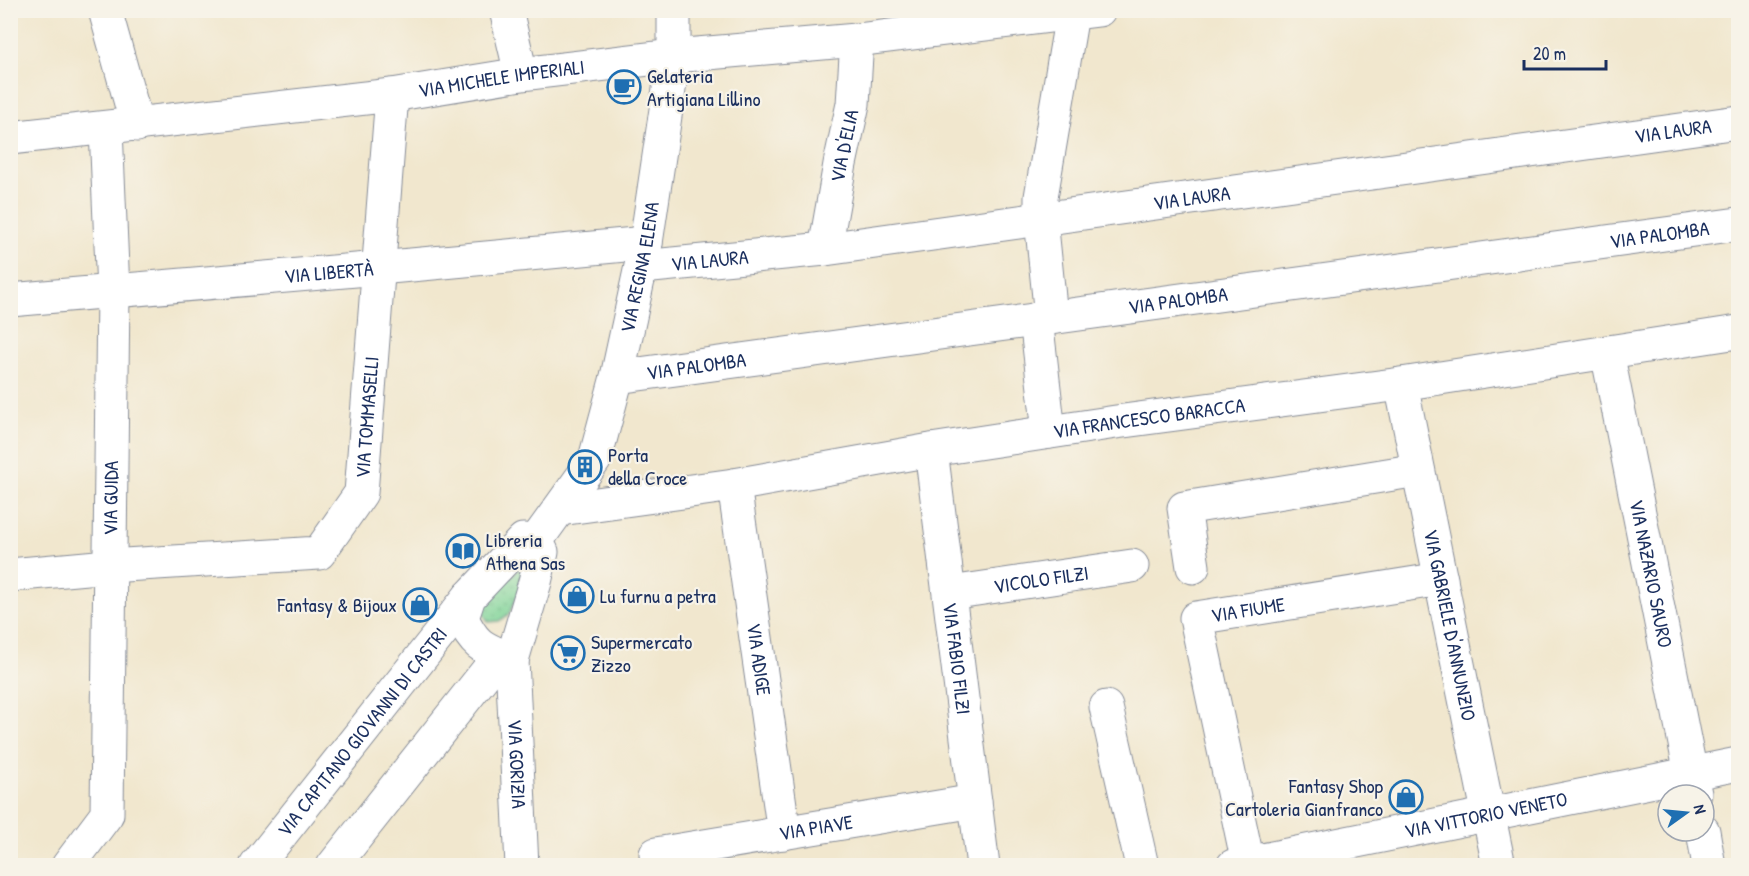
<svg xmlns="http://www.w3.org/2000/svg" width="1749" height="876" font-family="'Patrick Hand',sans-serif">
  <style>
    .grass { fill: url(#grass-dots); stroke: #4d827b; stroke-width: 1.5 }
    .lines { fill: none; stroke-linecap: round; stroke-linejoin: round }
    .minor-casing { stroke: #868b96; stroke-width: 35 }
    .minor { stroke: #fff; stroke-width: 33 }
    .labels { text-anchor: middle; stroke-width: 4.5; stroke-linejoin: round; paint-order: stroke }
    .poi-label { font-size: 20px; fill: #1b2f5e; stroke: #f7f3e8; text-anchor: start }
    .street-label { font-size: 20px; fill: #1b2f5e; stroke: #f7f3e8 }
  </style>
  <defs>
    <pattern id="grass-dots" width="8" height="8" patternUnits="userSpaceOnUse" patternTransform="scale(1.5)"><rect width="8" height="8" fill="#7fd498"/><path d="M2 2h.1M6 6h.1" fill="none" stroke="#6db685" stroke-width="1.8" stroke-linecap="round"/></pattern>
  </defs>
  <rect width="100%" height="100%" fill="#f7f3e8"/>
  <filter id="ink" filterUnits="userSpaceOnUse"><feTurbulence type="fractalNoise" baseFrequency=".0167" numOctaves="2"/><feDisplacementMap in="SourceGraphic" scale="12" xChannelSelector="R" yChannelSelector="G"/><feConvolveMatrix kernelMatrix="1 2 1 2 8 2 1 2 1" color-interpolation-filters="sRGB"/></filter>
  <filter id="wash" filterUnits="userSpaceOnUse"><feTurbulence type="fractalNoise" baseFrequency=".008" numOctaves="4" result="noise"/><feDisplacementMap in="SourceGraphic" scale="24" xChannelSelector="R" yChannelSelector="G"/><feGaussianBlur stdDeviation="1.35" result="paint"/><feColorMatrix in="noise" values="0 0 0 0 0 0 0 0 0 0 0 0 0 0 0 0 0 1.4 0 .05"/><feComposite in="paint" operator="in"/></filter>
  <g filter="url(#wash)">
    <rect width="100%" height="100%" fill="#f1e7ce"/>
    <path class="grass" d="M 519,569 L 529,570 L 509,614 L 499,621 L 488,622 L 483,613 L 487,595 Z"/>
  </g>
  <g filter="url(#ink)">
    <g class="lines">
      <defs>
        <g id="minor">
          <path d="M 105,10 L 137,125"/>
          <path d="M 506,10 L 521,74"/>
          <path id="s1" d="M 10,138 L 392,95 L 521,74 L 674,56 L 857,40 L 1099,10"/>
          <path id="s2" d="M 825,249 L 840,164 L 853,104 L 857,40"/>
          <path id="s3" d="M 642,267 L 825,249 L 1738,122"/>
          <path id="s4" d="M 10,300 L 379,268 L 646,243"/>
          <path d="M 1051,317 L 1041,219 L 1041,197 L 1072,14"/>
          <path d="M 1036,319 L 1049,432"/>
          <path id="s5" d="M 1607,352 L 1695,794"/>
          <path id="s6" d="M 617,377 L 1738,224"/>
          <path id="s7" d="M 1401,384 L 1499,866"/>
          <path id="s8" d="M 931,450 L 983,866"/>
          <path id="s9" d="M 734,485 L 784,833"/>
          <path id="s10" d="M 560,509 L 734,485 L 931,450 L 1116,422 L 1401,384 L 1738,332"/>
          <path d="M 523,540 L 536,541 L 542,552 L 535,582 L 512,660 C 484,648 475,647 462,618 L 469,597 Z"/>
          <path id="s11" d="M 536,541 L 595,459 L 617,377 L 646,243 L 674,56 L 674,10"/>
          <path d="M 1193,567 L 1184,508 L 1418,470"/>
          <path id="s12" d="M 10,575 L 108,566 L 319,553 L 361,493 L 392,95"/>
          <path id="s13" d="M 950,593 L 1132,566"/>
          <path id="s14" d="M 512,660 L 522,866"/>
          <path d="M 1106,707 L 1142,866"/>
          <path d="M 1703,831 L 1709,866"/>
          <path id="s15" d="M 656,854 L 975,801"/>
          <path id="s16" d="M 1248,863 L 1196,618 L 1441,579"/>
          <path id="s17" d="M 68,866 L 107,814 L 113,291 L 106,129"/>
          <path id="s18" d="M 256,866 L 469,597"/>
          <path d="M 333,866 L 500,655"/>
          <path id="s19" d="M 1233,866 L 1738,764"/>
        </g>
      </defs>
      <use href="#minor" class="minor-casing"/>
      <use href="#minor" class="minor"/>
    </g>
  </g>
  <defs>
    <symbol id="cafe-ring" viewBox="-11 -11 22 22"><circle r="9.5" fill="#f7f3e8" stroke="#1f6fb2" stroke-width="1.5"/><path d="M-5.5-4.5H6V0H3Q3 3.5 0 3.5H-2.5Q-5.5 3.5-5.5 0ZM3-3.2v2h1.7v-2ZM-6 4.5H4V6H-6Z" fill="#1f6fb2"/></symbol>
    <symbol id="building-ring" viewBox="-11 -11 22 22"><circle r="9.5" fill="#f7f3e8" stroke="#1f6fb2" stroke-width="1.5"/><path d="M-4-6H4V6H1V3H-1V6H-4ZM-2.5-4.3h1.7v1.8h-1.7ZM.8-4.3h1.7v1.8H.8ZM-2.5-1h1.7V.8h-1.7ZM.8-1h1.7V.8H.8Z" fill="#1f6fb2"/></symbol>
    <symbol id="library-ring" viewBox="-11 -11 22 22"><circle r="9.5" fill="#f7f3e8" stroke="#1f6fb2" stroke-width="1.5"/><path d="M-6-4Q-3-5.5-.7-3.5V5Q-3 3-6 4ZM6-4Q3-5.5 .7-3.5V5Q3 3 6 4Z" fill="#1f6fb2"/></symbol>
    <symbol id="shop-ring" viewBox="-11 -11 22 22"><circle r="9.5" fill="#f7f3e8" stroke="#1f6fb2" stroke-width="1.5"/><path d="M-5-2.5h2.3a2.7 3.5 0 0 1 5.4 0H5L5.5 6h-11ZM-1.5-2.5h3a1.5 2.3 0 0 0-3 0Z" fill="#1f6fb2"/></symbol>
    <symbol id="supermarket-ring" viewBox="-11 -11 22 22"><circle r="9.5" fill="#f7f3e8" stroke="#1f6fb2" stroke-width="1.5"/><path d="M-6-5.5h2.5l.6 2H6L4.5 2H-2.5L-4.4-4H-6ZM-1.5 3.2a1.3 1.3 0 1 0 .1 0ZM3 3.2a1.3 1.3 0 1 0 .1 0Z" fill="#1f6fb2"/></symbol>
  </defs>
  <g fill-rule="evenodd">
    <use href="#cafe-ring" x="605" y="68" width="38" height="38"/>
    <use href="#building-ring" x="566" y="448" width="38" height="38"/>
    <use href="#library-ring" x="444" y="532" width="38" height="38"/>
    <use href="#shop-ring" x="558" y="577" width="38" height="38"/>
    <use href="#shop-ring" x="401" y="586" width="38" height="38"/>
    <use href="#supermarket-ring" x="549" y="634" width="38" height="38"/>
    <use href="#shop-ring" x="1387" y="778" width="38" height="38"/>
  </g>
  <g class="labels">
    <g class="poi-label">
      <text x="647" y="83">Gelateria<tspan x="647" dy="23">Artigiana Lillino</tspan></text>
      <text x="608" y="462">Porta<tspan x="608" dy="23">della Croce</tspan></text>
      <text x="486" y="547">Libreria<tspan x="486" dy="23">Athena Sas</tspan></text>
      <text x="600" y="603">Lu furnu a petra</text>
      <text x="397" y="612" text-anchor="end">Fantasy &amp; Bijoux</text>
      <text x="591" y="649">Supermercato<tspan x="591" dy="23">Zizzo</tspan></text>
      <text x="1383" y="793" text-anchor="end">Fantasy Shop<tspan x="1383" dy="23">Cartoleria Gianfranco</tspan></text>
    </g>
    <g class="street-label">
      <text dy="7" stroke="none"><textPath href="#s1" startOffset="495">VIA MICHELE IMPERIALI</textPath></text>
      <text dy="7" stroke="none"><textPath href="#s3" startOffset="1040">VIA LAURA</textPath></text>
      <text dy="7" stroke="none"><textPath href="#s2" startOffset="105">VIA D'ELIA</textPath></text>
      <text dy="7" stroke="none"><textPath href="#s3" startOffset="554">VIA LAURA</textPath></text>
      <text dy="7" stroke="none"><textPath href="#s6" startOffset="1052">VIA PALOMBA</textPath></text>
      <text dy="7" stroke="none"><textPath href="#s3" startOffset="68">VIA LAURA</textPath></text>
      <text dy="7" stroke="none"><textPath href="#s11" startOffset="298">VIA REGINA ELENA</textPath></text>
      <text dy="7" stroke="none"><textPath href="#s4" startOffset="320">VIA LIBERTÀ</textPath></text>
      <text dy="7" stroke="none"><textPath href="#s6" startOffset="566">VIA PALOMBA</textPath></text>
      <text dy="7" stroke="none"><textPath href="#s6" startOffset="80">VIA PALOMBA</textPath></text>
      <text dy="7" stroke="none"><textPath href="#s12" startOffset="459">VIA TOMMASELLI</textPath></text>
      <text dy="7" stroke="none"><textPath href="#s10" startOffset="596">VIA FRANCESCO BARACCA</textPath></text>
      <text dy="7" stroke="none"><textPath href="#s17" startOffset="381">VIA GUIDA</textPath></text>
      <text dy="7" stroke="none"><textPath href="#s5" startOffset="226">VIA NAZARIO SAURO</textPath></text>
      <text dy="7" stroke="none"><textPath href="#s13" startOffset="92">VICOLO FILZI</textPath></text>
      <text dy="7" stroke="none"><textPath href="#s16" startOffset="303">VIA FIUME</textPath></text>
      <text dy="7" stroke="none"><textPath href="#s7" startOffset="246">VIA GABRIELE D'ANNUNZIO</textPath></text>
      <text dy="7" stroke="none"><textPath href="#s8" startOffset="210">VIA FABIO FILZI</textPath></text>
      <text dy="7" stroke="none"><textPath href="#s9" startOffset="176">VIA ADIGE</textPath></text>
      <text dy="7" stroke="none"><textPath href="#s18" startOffset="171">VIA CAPITANO GIOVANNI DI CASTRI</textPath></text>
      <text dy="7" stroke="none"><textPath href="#s14" startOffset="104">VIA GORIZIA</textPath></text>
      <text dy="7" stroke="none"><textPath href="#s19" startOffset="258">VIA VITTORIO VENETO</textPath></text>
      <text dy="7" stroke="none"><textPath href="#s15" startOffset="162">VIA PIAVE</textPath></text>
    </g>
  </g>
  <rect width="1749" height="876" fill="none" stroke="#f7f3e8" stroke-width="36"/>
  <g transform="translate(1686 813) rotate(75)"><circle r="28" fill="#f7f3e8" stroke="#9fa5b1" stroke-width="1.5"/>
  <path d="M0-4.5L10 22L0 15L-10 22Z" fill="#1f6fb2"/>
  <text y="-9" font-size="16" font-weight="bold" text-anchor="middle" fill="#1b2f5e">N</text>
  </g>
  <path d="M1524 60v9h82v-9" fill="none" stroke="#1b2f5e" stroke-width="3"/>
  <text x="1533" y="60" font-size="18" fill="#1b2f5e" stroke="#f7f3e8" stroke-width="4.5" paint-order="stroke">20 m</text>
</svg>
